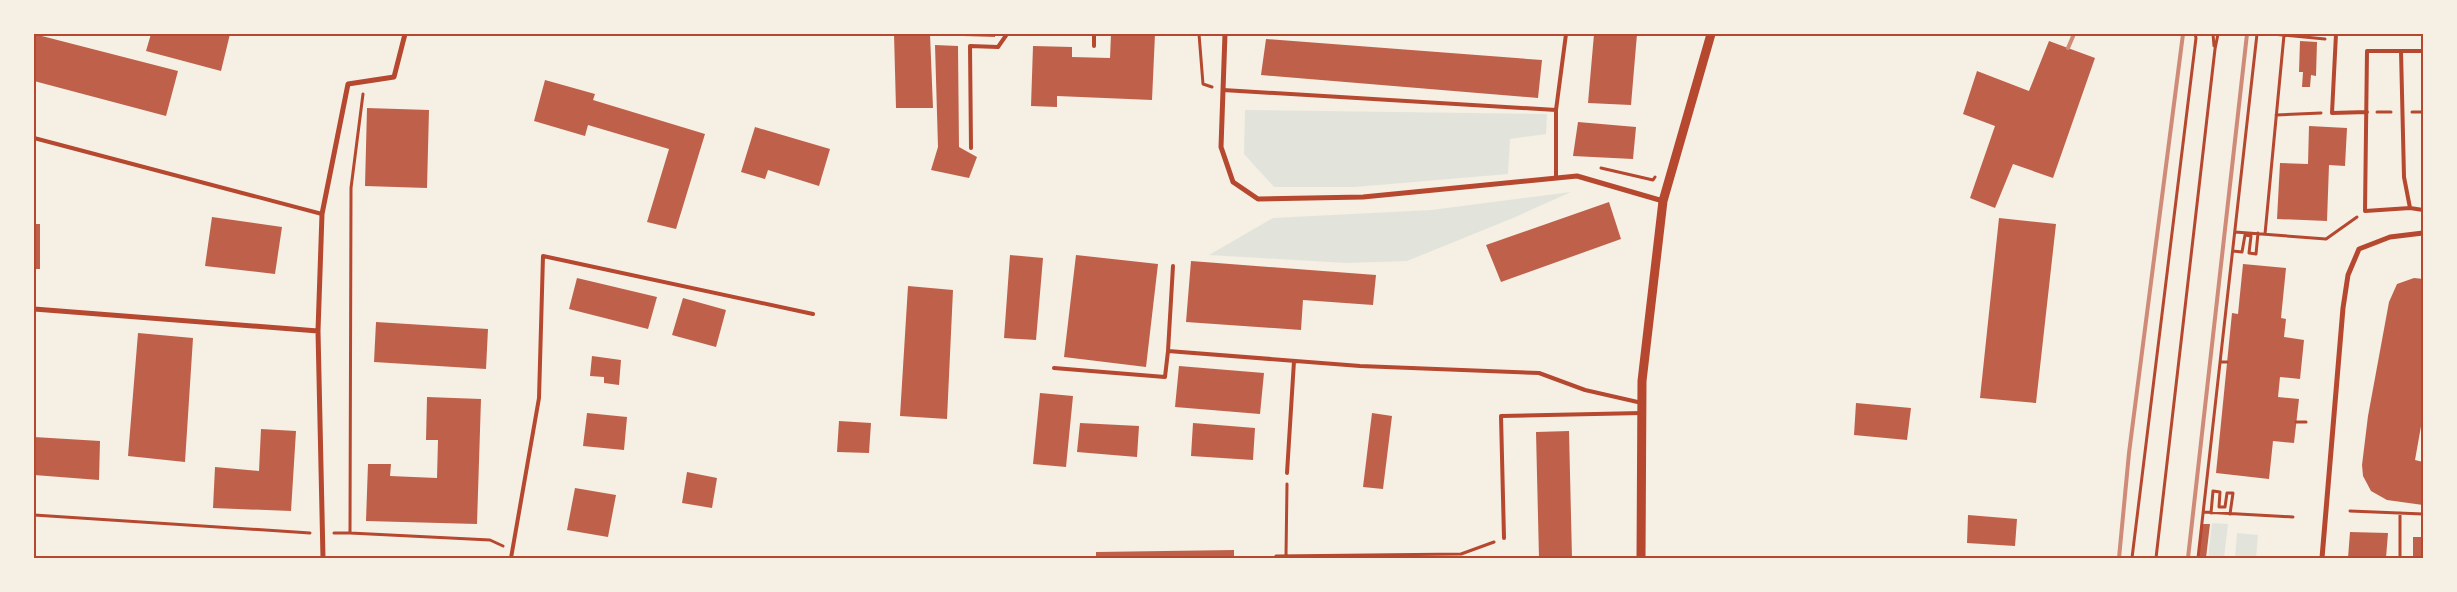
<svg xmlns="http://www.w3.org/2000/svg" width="2457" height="592" font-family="'Exo 2',sans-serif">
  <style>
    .green { fill: #e2e4dc }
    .building { fill: #bf614a }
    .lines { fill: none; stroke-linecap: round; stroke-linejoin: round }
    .path { stroke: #b5482f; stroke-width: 3 }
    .service { stroke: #b5482f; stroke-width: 4 }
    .minor { stroke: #b5482f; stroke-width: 5 }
    .tertiary { stroke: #b5482f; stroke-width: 9 }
    .rail { stroke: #cf8b77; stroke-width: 4 }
    .neatline { fill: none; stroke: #b5482f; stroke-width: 2 }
  </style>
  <rect width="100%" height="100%" fill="#f6efe4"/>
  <path class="green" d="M 1245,110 L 1547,114 L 1546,134 L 1510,139 L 1508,174 L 1355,187 L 1274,187 L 1244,154 Z
    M 1571,192 L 1513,218 L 1407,261 L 1346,263 L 1209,255 L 1273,218 L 1431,210 Z
    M 2212,523 L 2228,524 L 2224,558 L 2208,558 Z
    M 2237,533 L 2258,535 L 2256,558 L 2235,558 Z"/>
  <path class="building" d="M 34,34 L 178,71 L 166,116 L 34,81 Z
    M 151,34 L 230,34 L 221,71 L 146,51 Z
    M 894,34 L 930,34 L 933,108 L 896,108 Z
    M 962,34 L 995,34 L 995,37 L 963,36 Z
    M 1111,34 L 1155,34 L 1152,100 L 1057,96 L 1057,107 L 1031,106 L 1033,46 L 1072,47 L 1072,57 L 1110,58 Z
    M 1594,34 L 1637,34 L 1631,105 L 1588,103 Z
    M 1266,39 L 1542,60 L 1538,98 L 1261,75 Z
    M 2049,41 L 2095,58 L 2053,178 L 2013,164 L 1995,208 L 1970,198 L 1995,126 L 1963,114 L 1977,71 L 2029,91 Z
    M 2300,41 L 2317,42 L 2316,76 L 2311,75 L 2310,87 L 2302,87 L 2303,72 L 2299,72 Z
    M 935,45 L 958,46 L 959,147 L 977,157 L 969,178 L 931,170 L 938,147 Z
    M 545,80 L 595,94 L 593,100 L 705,134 L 676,229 L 647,222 L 669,149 L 588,125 L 585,136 L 534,121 Z
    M 367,108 L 429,110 L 427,188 L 365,186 Z
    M 1578,122 L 1636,127 L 1633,159 L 1573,156 Z
    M 2309,126 L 2347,128 L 2345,166 L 2329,165 L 2327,221 L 2277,219 L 2280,163 L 2308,164 Z
    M 755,127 L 830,149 L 819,186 L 768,170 L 765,179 L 741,172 Z
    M 1609,202 L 1621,239 L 1501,282 L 1486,245 Z
    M 212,217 L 282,227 L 275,274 L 205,266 Z
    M 1999,218 L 2056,224 L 2036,403 L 1980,398 Z
    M 34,224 L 40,224 L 40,269 L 34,269 Z
    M 1010,255 L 1043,258 L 1036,340 L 1004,338 Z
    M 1076,255 L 1158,264 L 1146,367 L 1064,357 Z
    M 1191,261 L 1376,275 L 1373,305 L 1303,300 L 1301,330 L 1186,322 Z
    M 2243,264 L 2286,268 L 2281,318 L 2286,319 L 2284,337 L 2304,340 L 2300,379 L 2280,377 L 2278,397 L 2299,399 L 2294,443 L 2273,441 L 2269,479 L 2216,473 L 2232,313 L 2238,314 Z
    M 577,278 L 657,297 L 648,329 L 569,309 Z
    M 2414,278 L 2423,279 L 2423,415 L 2415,460 L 2423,462 L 2423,505 L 2387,500 L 2371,491 L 2363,476 L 2362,465 L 2368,416 L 2389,302 L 2397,284 Z
    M 908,286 L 953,290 L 947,419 L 900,416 Z
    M 683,298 L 726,310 L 716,347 L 672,335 Z
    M 376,322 L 488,329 L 486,369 L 374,362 Z
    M 138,333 L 193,338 L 185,462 L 128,456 Z
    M 592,356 L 621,360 L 619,385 L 604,383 L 604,377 L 590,376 Z
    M 1179,366 L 1264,373 L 1260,414 L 1175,407 Z
    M 1040,393 L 1073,396 L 1066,467 L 1033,464 Z
    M 427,397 L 481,399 L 477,524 L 366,521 L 368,464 L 391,464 L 390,476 L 437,478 L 438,440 L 426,440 Z
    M 1856,403 L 1911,408 L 1907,440 L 1854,435 Z
    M 587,413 L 627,417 L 624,450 L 583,446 Z
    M 1372,413 L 1392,416 L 1383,489 L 1363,487 Z
    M 839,421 L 871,423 L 869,453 L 837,452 Z
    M 1080,423 L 1139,426 L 1137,457 L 1077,452 Z
    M 1193,423 L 1255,428 L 1253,460 L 1191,456 Z
    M 261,429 L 296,431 L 291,511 L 213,508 L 215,467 L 259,471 Z
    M 1569,431 L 1572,558 L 1539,558 L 1536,432 Z
    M 34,437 L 100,441 L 99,480 L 34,475 Z
    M 687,472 L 717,478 L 712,508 L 682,503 Z
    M 575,488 L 616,495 L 608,537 L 567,530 Z
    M 1968,515 L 2017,519 L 2015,546 L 1967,543 Z
    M 2201,524 L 2210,524 L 2206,558 L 2198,558 Z
    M 2350,532 L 2388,533 L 2386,558 L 2348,558 Z
    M 2413,537 L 2423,537 L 2423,558 L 2413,558 Z
    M 1234,550 L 1234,558 L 1096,558 L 1096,552 Z"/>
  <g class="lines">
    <path class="path" d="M 1199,34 L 1203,84 L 1212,87
      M 2213,34 L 2214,46
      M 2272,34 L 2325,39
      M 363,94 L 351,188 L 350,533 L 490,540 L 503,546
      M 2377,112 L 2391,112
      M 2412,112 L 2423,112
      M 2276,115 L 2321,113
      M 1601,168 L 1653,180 L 1655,177
      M 2235,232 L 2326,239 L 2357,217
      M 2265,234 L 2284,35
      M 2233,251 L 2242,252 L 2245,235 L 2251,236 L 2249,253 L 2256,254 L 2258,233
      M 2220,362 L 2227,362
      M 2296,422 L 2306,422
      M 2350,511 L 2423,514
      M 2203,512 L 2293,517
      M 2211,513 L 2213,491 L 2220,492 L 2219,507 L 2225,507 L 2227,493 L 2233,493 L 2230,514
      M 2400,513 L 2400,558
      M 34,515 L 310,533
      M 334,533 L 350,533
      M 1286,556 L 1287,484
      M 1275,558 L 1276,556 L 1461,554 L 1494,542
      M 2132,558 L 2196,38 L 2195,34
      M 2156,558 L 2215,49 L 2218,34
      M 2198,558 L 2257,34"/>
    <path class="service" d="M 2336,34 L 2332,113 L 2367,112
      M 1094,46 L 1094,34
      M 2401,51 L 2404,177 L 2410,208
      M 2423,51 L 2367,51 L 2365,211 L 2410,208 L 2423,210
      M 1223,90 L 1556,110
      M 34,138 L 322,214
      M 971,148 L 970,46 L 998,47 L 1007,34
      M 1556,178 L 1556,110 L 1566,34
      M 1173,266 L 1168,351 L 1360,366 L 1539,373 L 1585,390 L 1642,403
      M 1054,368 L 1165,377 L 1168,351
      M 1287,473 L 1294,361
      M 1504,538 L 1501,416 L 1642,413
      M 511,558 L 539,398 L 543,256 L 813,314"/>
    <path class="minor" d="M 1225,34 L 1221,147 L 1233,182 L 1258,199 L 1363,197 L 1577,176 L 1663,201
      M 34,309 L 318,331
      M 323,558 L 318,331 L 322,214 L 348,84 L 394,77 L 405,34
      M 2322,558 L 2343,308 L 2348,275 L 2359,249 L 2390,237 L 2423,233"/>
    <path class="tertiary" d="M 1641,558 L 1642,381 L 1663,201 L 1711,34"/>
    <path class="rail" d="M 2068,48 L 2074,34
      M 2119,558 L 2129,453 L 2183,34
      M 2188,558 L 2247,34"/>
  </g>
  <rect width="2457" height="592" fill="none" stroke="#f6efe4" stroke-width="70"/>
  <rect x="35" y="35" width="2387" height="522" class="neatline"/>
</svg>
